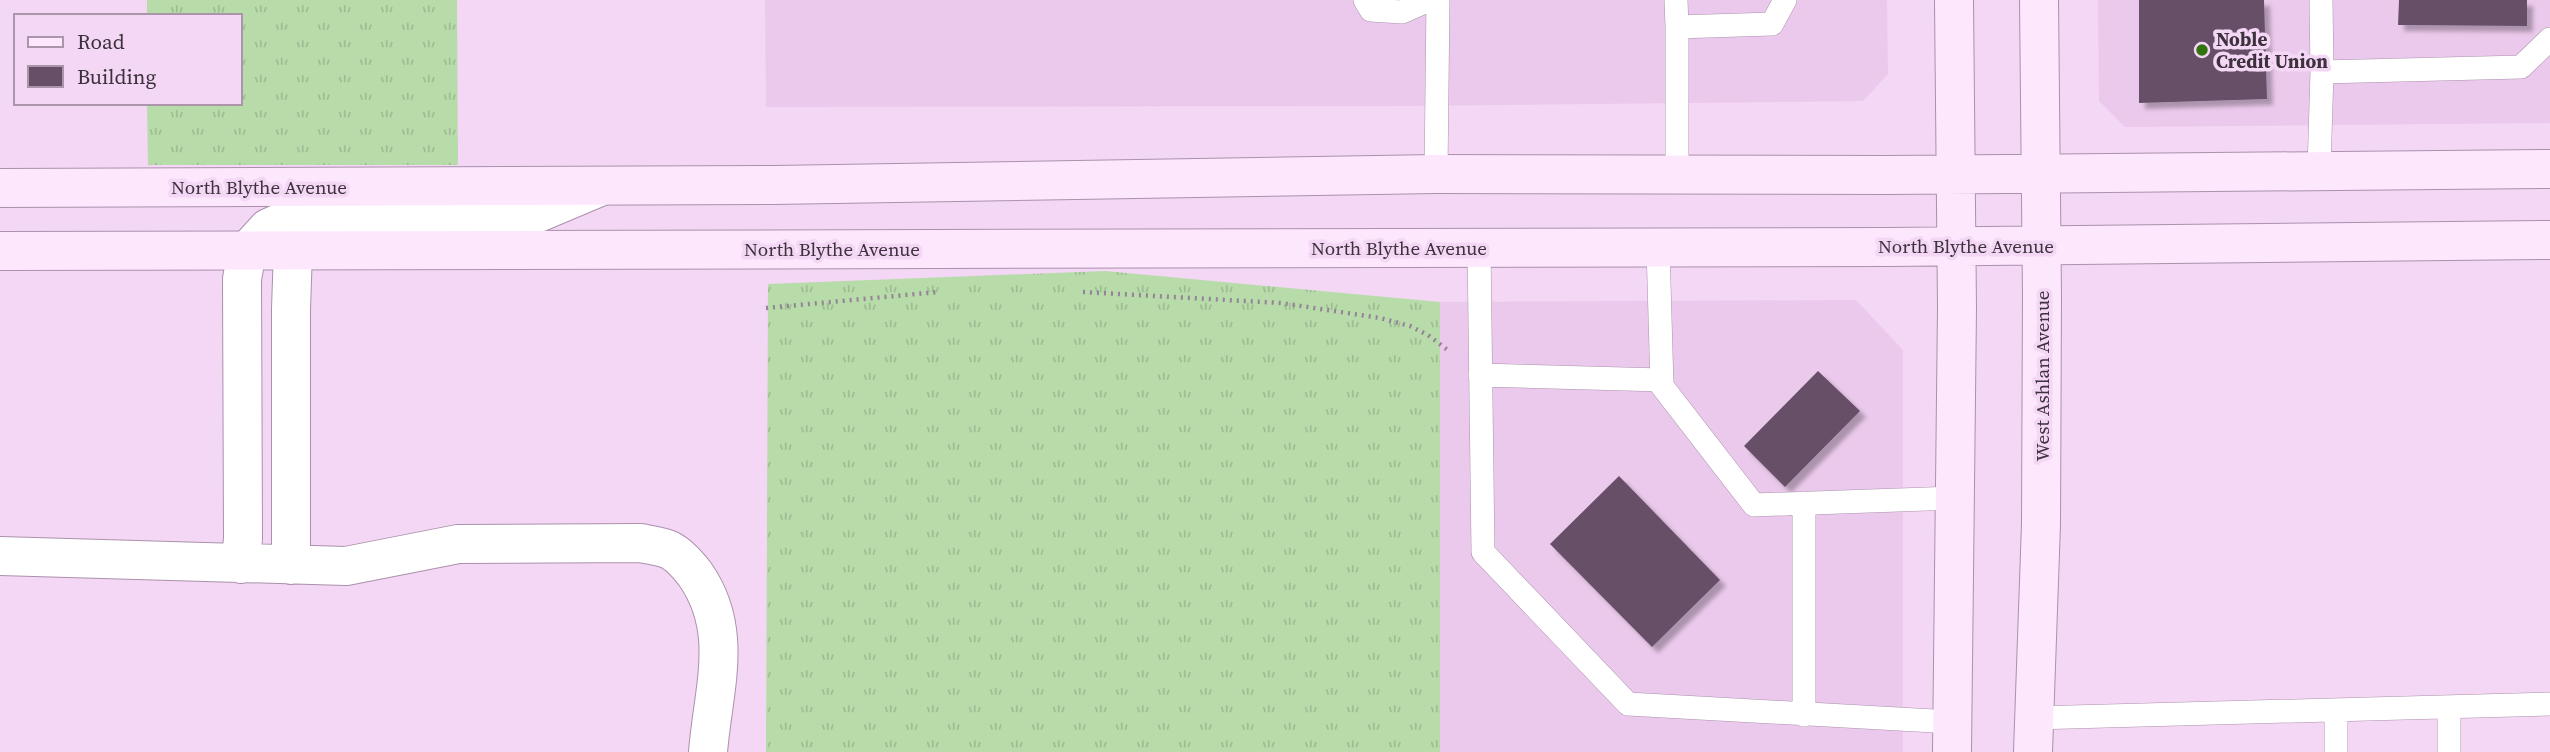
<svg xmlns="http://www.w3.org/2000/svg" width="2550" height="752" font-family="'Source Serif 4',serif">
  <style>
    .built { fill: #ebc9ec }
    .grass { fill: url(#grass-tufts) }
    .building { fill: #674f68; filter: url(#shadow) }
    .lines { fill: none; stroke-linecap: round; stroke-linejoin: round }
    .lane-casing { stroke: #ab91ac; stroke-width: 24 }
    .street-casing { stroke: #ab91ac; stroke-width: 40 }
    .secondary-casing { stroke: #ab91ac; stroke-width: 40 }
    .path { stroke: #968296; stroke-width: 4.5; stroke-dasharray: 2 5; stroke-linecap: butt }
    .lane { stroke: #fff; stroke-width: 23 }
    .street { stroke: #fff; stroke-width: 38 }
    .secondary { stroke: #fce7fd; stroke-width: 38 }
    .poi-dot { fill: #31730f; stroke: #f3d7f4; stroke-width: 2.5 }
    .labels { text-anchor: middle; stroke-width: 7; stroke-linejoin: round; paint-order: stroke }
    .poi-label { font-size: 19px; font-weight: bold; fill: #3c313c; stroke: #f3d7f4; text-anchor: start }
    .street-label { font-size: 19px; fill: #3c313c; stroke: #f3d7f4 }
  </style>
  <defs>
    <pattern id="grass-tufts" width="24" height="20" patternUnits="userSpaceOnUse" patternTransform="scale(1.75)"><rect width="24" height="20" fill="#b7dcaa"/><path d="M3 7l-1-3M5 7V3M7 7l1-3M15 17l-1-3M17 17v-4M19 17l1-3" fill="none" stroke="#9ebd93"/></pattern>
    <filter id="shadow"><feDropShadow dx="6" dy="6" stdDeviation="2" flood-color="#0004"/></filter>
  </defs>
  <rect width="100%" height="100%" fill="#f3d7f4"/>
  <path class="built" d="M 765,0 L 1887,0 L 1888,74 L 1863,101 L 1410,106 L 766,107 Z
    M 2098,0 L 2550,0 L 2550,123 L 2125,127 L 2099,101 Z
    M 1856,300 L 1903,350 L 1903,752 L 1440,752 L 1440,302 Z"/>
  <path class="grass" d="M 147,0 L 457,0 L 458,165 L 148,165 L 147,103 L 240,103 L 240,16 L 147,16 Z
    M 1105,271 L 1440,302 L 1440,752 L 766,752 L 768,284 Z"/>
  <path class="building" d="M 2139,0 L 2264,0 L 2267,99 L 2139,103 Z
    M 2399,0 L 2527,0 L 2527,26 L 2398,25 Z
    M 1818,371 L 1860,411 L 1785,487 L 1744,446 Z
    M 1619,476 L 1720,580 L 1652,647 L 1550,544 Z"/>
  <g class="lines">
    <defs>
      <path id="lane" d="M 1365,0 L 1371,10 L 1402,12 L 1429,0
        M 1676,0 L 1677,27 L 1772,24 L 1785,0
        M 2321,0 L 2322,72 L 2521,67 L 2550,39
        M 1677,27 L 1677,174
        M 2319,170 L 2322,72
        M 1436,174 L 1438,0
        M 1479,247 L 1483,552 L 1628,704 L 1952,722
        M 1658,247 L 1662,386 L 1754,505 L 1955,498
        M 1480,375 L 1662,380
        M 1804,503 L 1804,715
        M 2336,710 L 2336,752
        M 2034,718 L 2550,704
        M 2449,752 L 2449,708"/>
      <path id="street" d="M 0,556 L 346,566 L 458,544 L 641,543 C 649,545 659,546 667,549 C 678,553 688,565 695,574 C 735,631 713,689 708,752
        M 241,564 L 243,538 L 242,279 L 247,251 L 268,228 L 297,215 L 538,213 L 602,186
        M 291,565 L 291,309 L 293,251"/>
      <path id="secondary" d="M 0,188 L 774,185 L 1436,174 L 1888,175 L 2550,169
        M 0,251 L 1888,247 L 2550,240
        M 1952,752 L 1957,308 L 1954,0
        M 2033,752 L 2041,524 L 2042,295 L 2039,0"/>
    </defs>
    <use href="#lane" class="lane-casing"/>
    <use href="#street" class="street-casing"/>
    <use href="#secondary" class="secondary-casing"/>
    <path class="path" d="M 1083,292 L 1281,303 L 1380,318 L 1410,326 L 1428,335 L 1449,351
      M 766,308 L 938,292"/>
    <use href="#lane" class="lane"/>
    <use href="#street" class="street"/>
    <use href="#secondary" class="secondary"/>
  </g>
  <circle class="poi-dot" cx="2202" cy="50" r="7"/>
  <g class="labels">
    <g class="poi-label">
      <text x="2216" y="46">Noble<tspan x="2216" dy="22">Credit Union</tspan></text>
    </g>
    <g class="street-label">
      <text x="259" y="194">North Blythe Avenue</text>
      <text x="1966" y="253">North Blythe Avenue</text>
      <text x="1399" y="255">North Blythe Avenue</text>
      <text x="832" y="256">North Blythe Avenue</text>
      <text transform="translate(2042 376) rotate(-90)" y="7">West Ashlan Avenue</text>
    </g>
  </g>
  <rect x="14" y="14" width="228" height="91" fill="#f3d7f4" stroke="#aa95aa" stroke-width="2"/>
  <rect x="28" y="37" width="35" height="10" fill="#fce7fd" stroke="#aa95aa" stroke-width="2"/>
  <text x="77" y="49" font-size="21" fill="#3c313c">Road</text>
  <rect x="28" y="66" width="35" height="21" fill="#674f68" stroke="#aa95aa" stroke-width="2"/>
  <text x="77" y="84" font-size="21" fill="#3c313c">Building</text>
</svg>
